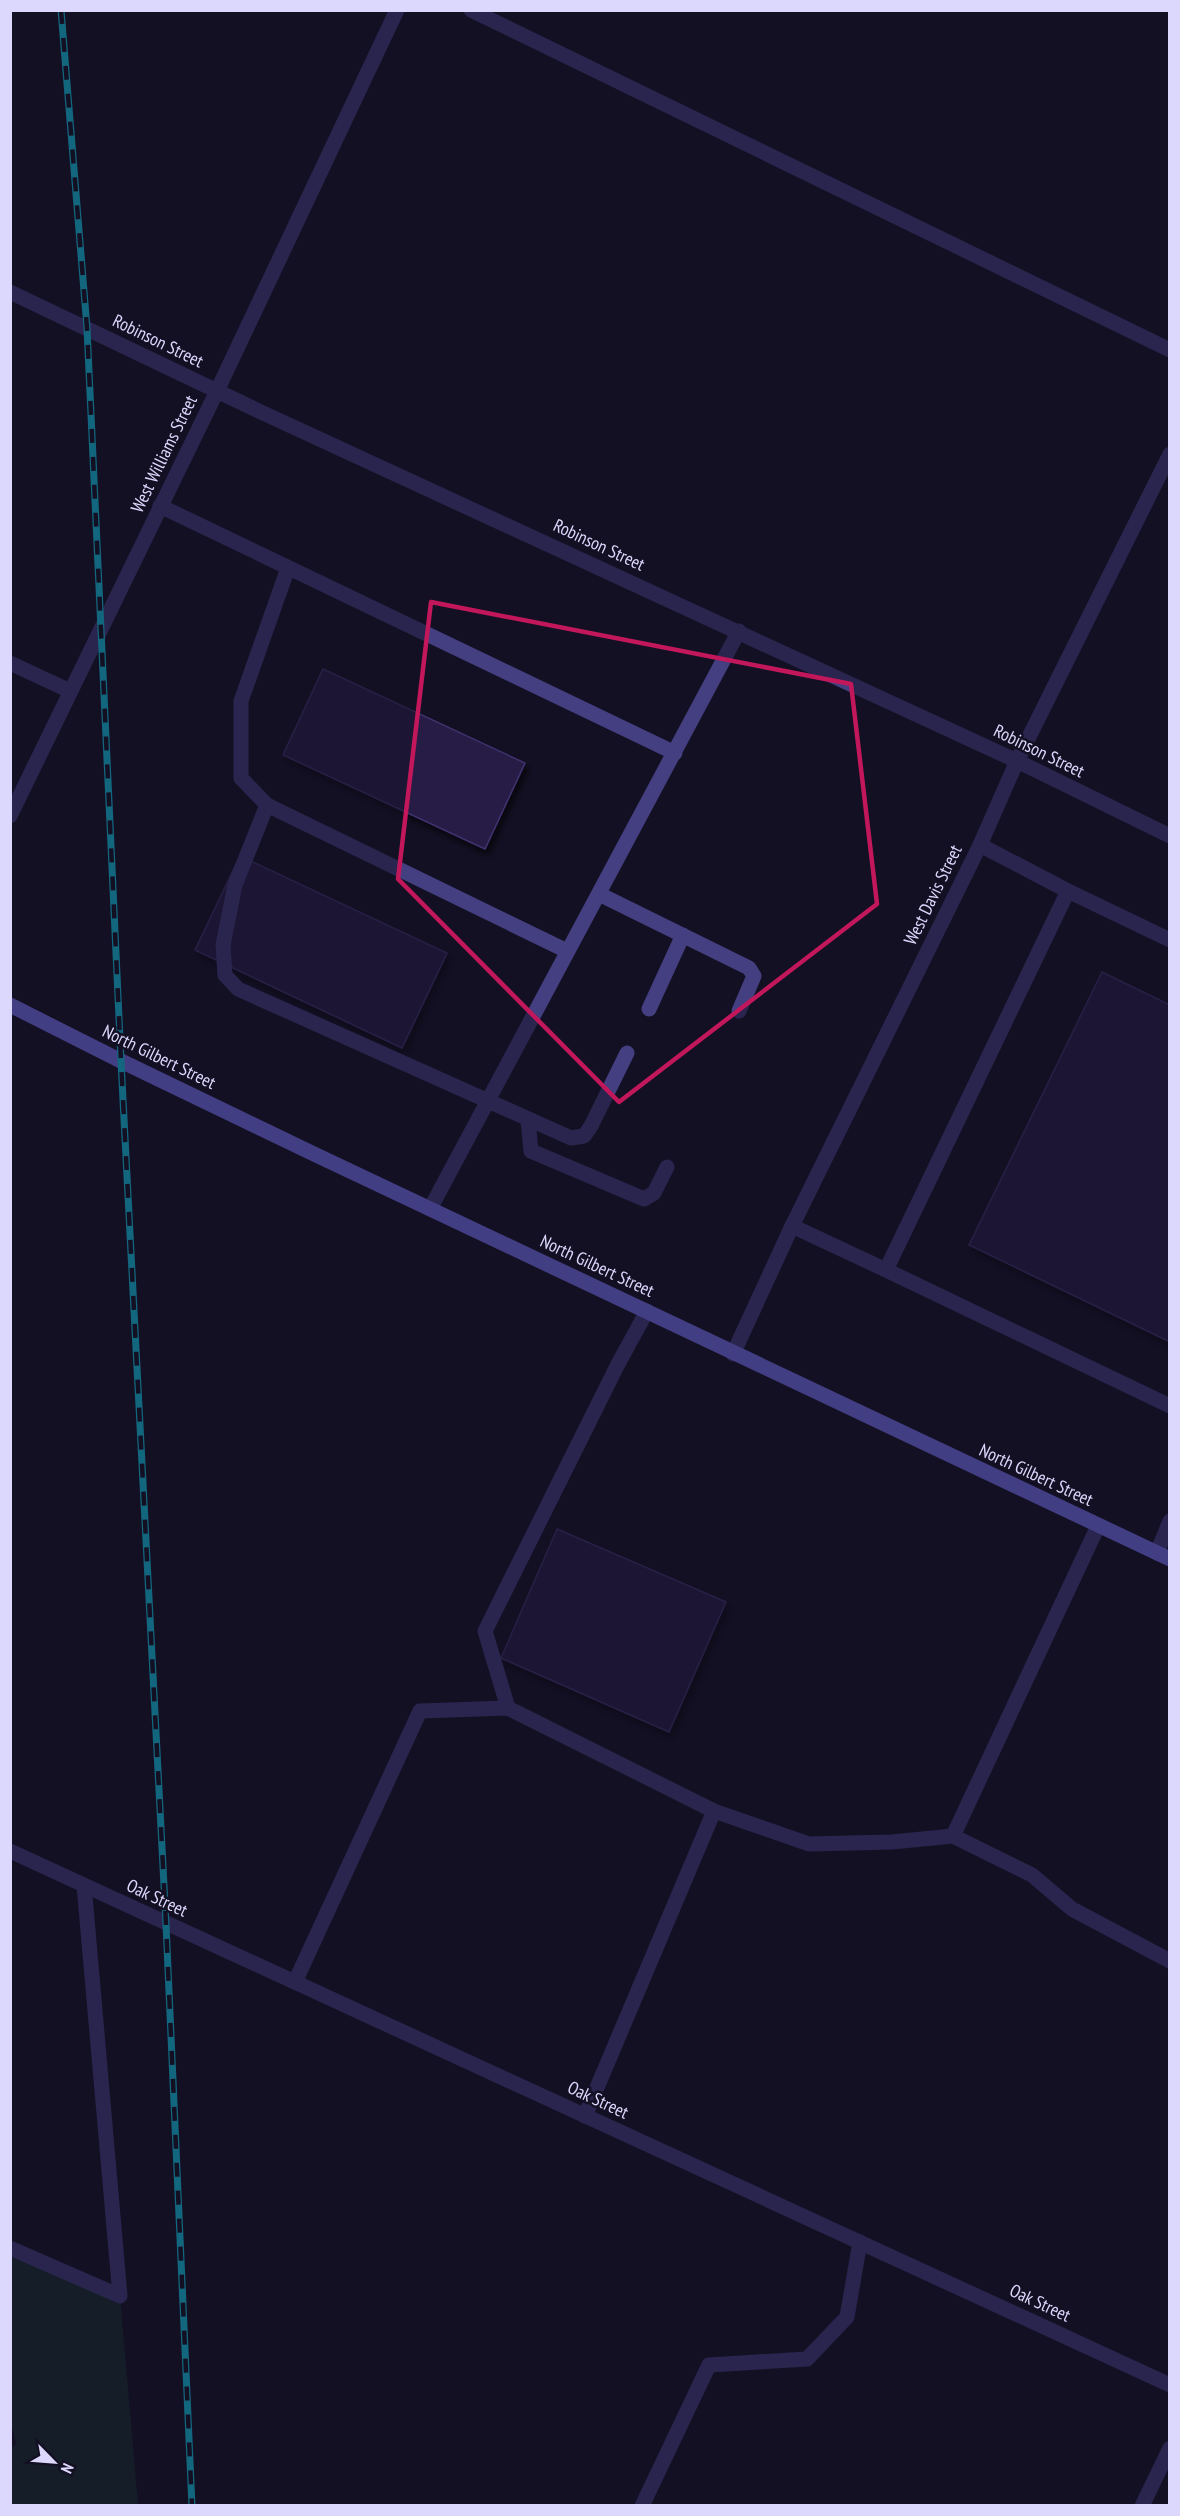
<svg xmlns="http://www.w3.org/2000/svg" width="1180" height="2516" font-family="'PT Sans Narrow',sans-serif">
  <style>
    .green { fill: #142e2e }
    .building { fill: #271e44; stroke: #3f326e; stroke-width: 1.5; filter: url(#shadow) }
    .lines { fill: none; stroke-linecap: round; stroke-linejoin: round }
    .service { stroke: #433f80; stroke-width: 15 }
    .minor { stroke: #433f80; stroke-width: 15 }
    .secondary { stroke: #7b75f5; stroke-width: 15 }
    .rail-casing { stroke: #11d1ed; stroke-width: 7 }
    .rail { stroke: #141024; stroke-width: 4.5; stroke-dasharray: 14; stroke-linecap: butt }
    .marked { fill: none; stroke: #c2185b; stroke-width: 4.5; stroke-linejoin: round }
    .labels { text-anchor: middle; stroke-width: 5; stroke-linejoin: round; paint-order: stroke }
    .street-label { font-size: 18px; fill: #dcd7fc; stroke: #141024 }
  </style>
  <defs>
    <filter id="shadow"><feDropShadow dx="3.5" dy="6" stdDeviation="3" flood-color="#0009"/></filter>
  </defs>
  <rect width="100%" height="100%" fill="#141024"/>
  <path class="green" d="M 10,2248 L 120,2296 L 138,2505 L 11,2505 L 11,2449 L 16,2444 L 10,2419 Z"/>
  <path class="building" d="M 323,669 L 525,763 L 485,849 L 283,755 Z
    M 240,856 L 447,953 L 402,1048 L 195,950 Z
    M 1102,972 L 1170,1005 L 1170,1342 L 969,1245 Z
    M 557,1529 L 726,1602 L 669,1732 L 501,1658 Z"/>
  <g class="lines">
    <path class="service" d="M 471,10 L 1170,350
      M 160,506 L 675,753
      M 288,568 L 241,701 L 241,778 L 267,805 L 567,951
      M 10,663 L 70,691
      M 267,805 L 235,885 L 223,945 L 225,975 L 238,989 L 571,1138 L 584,1136 L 591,1126 L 627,1053
      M 1068,891 L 1170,940
      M 599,894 L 749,968 L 754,976 L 739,1011
      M 649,1009 L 683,935
      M 528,1120 L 531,1151 L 644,1199 L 654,1193 L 667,1167
      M 430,1209 L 739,631
      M 792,1226 L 886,1270 L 1068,891 L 980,845
      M 886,1270 L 1170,1406
      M 1098,1526 L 953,1836 L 1032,1875 L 1072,1909 L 1170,1961
      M 1157,1553 L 1170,1521
      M 508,1708 L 714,1811 L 585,2116
      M 714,1811 L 809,1844 L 892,1842 L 953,1836
      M 295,1982 L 420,1711 L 508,1708 L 485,1631 L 618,1364 L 647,1311
      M 10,2248 L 120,2296 L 84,1885
      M 642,2506 L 709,2365 L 807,2359 L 847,2317 L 860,2242"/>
    <path class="minor" d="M 10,292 L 263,413 L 1017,761 L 1170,836
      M 10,816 L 217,391 L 397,10
      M 733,1354 L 792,1226 L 980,845 L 1017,761 L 1170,454
      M 10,1851 L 1170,2385
      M 1142,2506 L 1170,2448"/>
    <path class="secondary" d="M 10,1005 L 121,1061 L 314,1154 L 1170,1559"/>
    <defs>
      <path id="rail" d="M 61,10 L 87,328 L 121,1061 L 166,1924 L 192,2506"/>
    </defs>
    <use href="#rail" class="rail-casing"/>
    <use href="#rail" class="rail"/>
  </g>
  <path d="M0 0H1180V2516H0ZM 431,602 L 851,684 L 877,904 L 619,1102 L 398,879 Z" fill="#141024" fill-opacity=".55" fill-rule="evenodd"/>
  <path class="marked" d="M 431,602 L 851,684 L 877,904 L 619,1102 L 398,879 Z"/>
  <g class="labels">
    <g class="street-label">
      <text transform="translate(158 341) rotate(26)" y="6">Robinson Street</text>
      <text transform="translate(164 454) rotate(-64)" y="6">West Williams Street</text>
      <text transform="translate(599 545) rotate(25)" y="6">Robinson Street</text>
      <text transform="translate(1039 751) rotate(26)" y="6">Robinson Street</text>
      <text transform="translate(933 895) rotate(-64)" y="6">West Davis Street</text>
      <text transform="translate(159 1057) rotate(26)" y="6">North Gilbert Street</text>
      <text transform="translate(597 1266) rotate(25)" y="6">North Gilbert Street</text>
      <text transform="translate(1036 1475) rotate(25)" y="6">North Gilbert Street</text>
      <text transform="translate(157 1898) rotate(25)" y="6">Oak Street</text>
      <text transform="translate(598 2100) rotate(25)" y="6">Oak Street</text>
      <text transform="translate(1040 2303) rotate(25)" y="6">Oak Street</text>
    </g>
  </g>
  <rect width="1180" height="2516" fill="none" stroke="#dcd7fc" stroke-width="24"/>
  <g transform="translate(54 2462) rotate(115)" stroke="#141024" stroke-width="4.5" paint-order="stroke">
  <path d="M0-4.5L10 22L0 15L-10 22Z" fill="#dcd7fc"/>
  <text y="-9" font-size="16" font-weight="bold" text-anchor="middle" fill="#dcd7fc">N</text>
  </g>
</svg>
